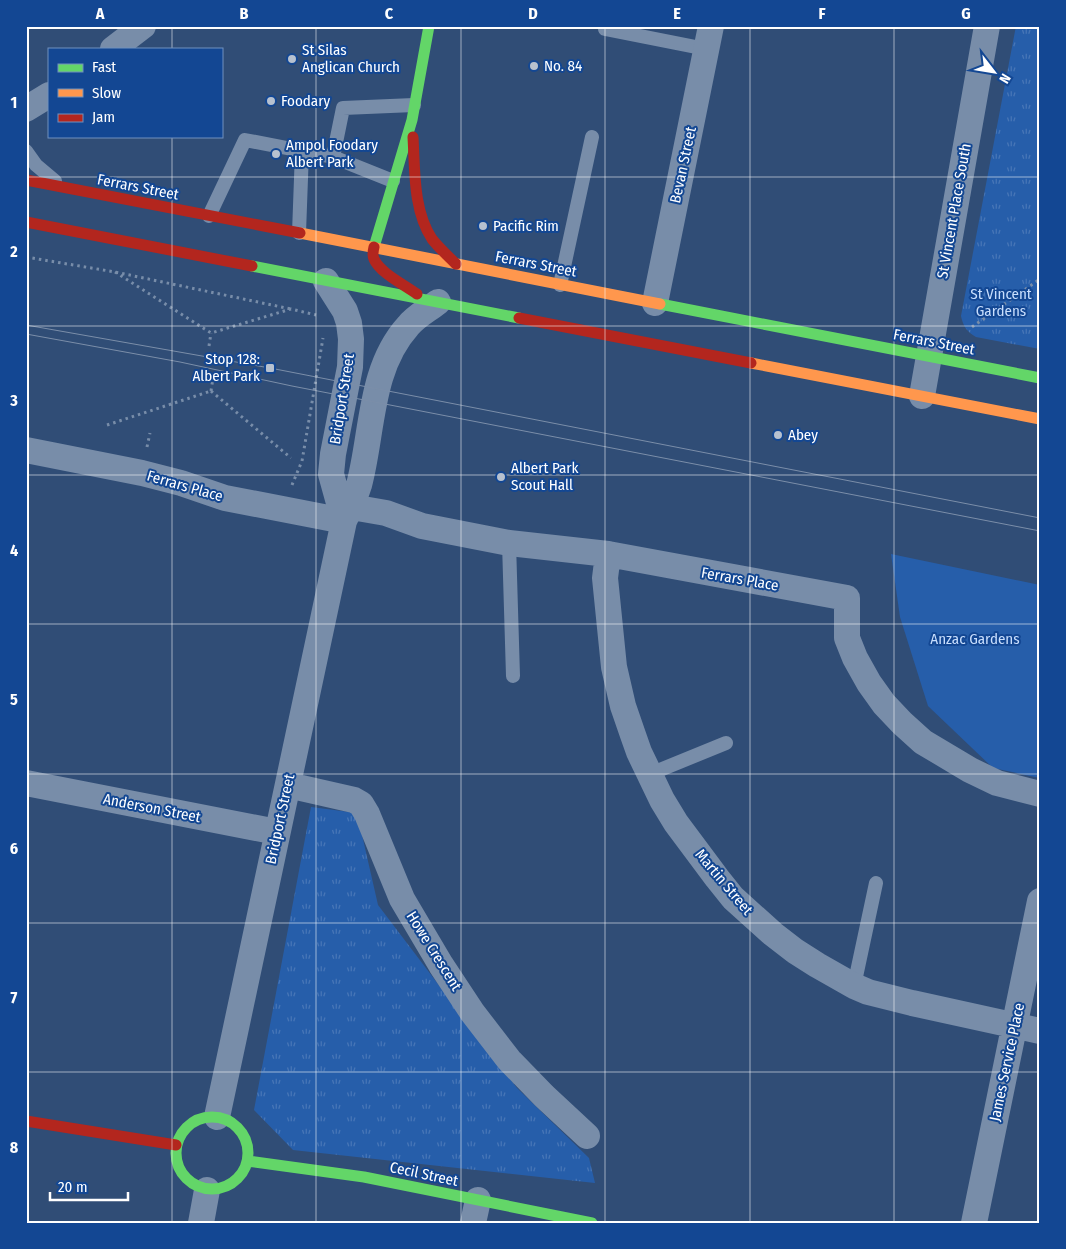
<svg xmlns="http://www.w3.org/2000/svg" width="1066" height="1249" font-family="'Fira Sans Condensed',sans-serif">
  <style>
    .grass { fill: url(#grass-tufts) }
    .garden { fill: #265eaa }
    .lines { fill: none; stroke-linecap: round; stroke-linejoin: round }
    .path { stroke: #788da9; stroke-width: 3; stroke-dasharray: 2.5 4; stroke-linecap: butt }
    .lane { stroke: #788da9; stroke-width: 14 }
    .street { stroke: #788da9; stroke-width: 26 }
    .fast { stroke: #63d668; stroke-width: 11 }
    .slow { stroke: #ff974d; stroke-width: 11 }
    .jam { stroke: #b3261e; stroke-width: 11 }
    .tram { stroke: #7b8ea9; stroke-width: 1 }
    .grid { fill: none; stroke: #fff; stroke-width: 1; stroke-opacity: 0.55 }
    .poi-dot { fill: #b7c1cf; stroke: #134793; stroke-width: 2 }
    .labels { text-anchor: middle; stroke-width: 4; stroke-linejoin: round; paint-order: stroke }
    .poi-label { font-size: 15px; fill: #fff; stroke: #134793; text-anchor: start }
    .street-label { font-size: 15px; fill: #fff; stroke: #134793 }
    .park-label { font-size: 15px; fill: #c8defd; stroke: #134793 }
    .neatline { fill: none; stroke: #fff; stroke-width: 2 }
    .grid-label { font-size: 16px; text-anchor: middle; font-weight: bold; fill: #fff }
  </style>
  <defs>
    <pattern id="grass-tufts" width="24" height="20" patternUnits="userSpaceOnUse" patternTransform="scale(1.25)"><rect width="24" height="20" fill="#265eaa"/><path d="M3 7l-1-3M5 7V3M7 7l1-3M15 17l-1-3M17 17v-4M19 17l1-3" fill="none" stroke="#4776b7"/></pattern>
  </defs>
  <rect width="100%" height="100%" fill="#304d76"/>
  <path class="grass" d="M 1016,26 L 1040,26 L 1040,349 L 976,337 C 967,332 963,326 961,316 Z
    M 311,807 L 357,813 L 378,905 L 517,1088 L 589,1158 L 595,1183 L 293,1150 L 254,1110 Z"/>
  <path class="garden" d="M 891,554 L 1040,585 L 1040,778 L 993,768 L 928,706 L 900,617 Z"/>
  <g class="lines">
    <path class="path" d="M 26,257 L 115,272 L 291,309
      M 115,272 L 211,333 L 291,309 L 316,315
      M 972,327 L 1040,279
      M 209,346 L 211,333
      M 211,391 L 291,458
      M 211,391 L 213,378
      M 107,425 L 211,391
      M 147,447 L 150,433
      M 292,485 L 302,461 L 323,338"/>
    <path class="lane" d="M 605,29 L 706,49
      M 26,151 L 36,165 L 55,181
      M 393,181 L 333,157 L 343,108 L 414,105
      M 209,216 L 245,140 L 333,157
      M 299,233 L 302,151
      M 560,285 L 592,137
      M 509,543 L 513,676
      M 650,774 L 726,743
      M 854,986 L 876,883"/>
    <path class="street" d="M 113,49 L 143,26
      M 26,109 L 49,95
      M 326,281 L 345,311 L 349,323 L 351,339 L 350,367 L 333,454 L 331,474 L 344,521
      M 655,303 L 711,26
      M 922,396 L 987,26
      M 26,450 L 142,473 L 181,483 L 225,498 L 344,521
      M 340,505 L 386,513 L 422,526 L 509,543 L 608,554 L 847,598 L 847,638 L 855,658 L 869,683 L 884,704 L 902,723 L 923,742 L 970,770 L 997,783 L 1040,794
      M 608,554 L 605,578 L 614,667 L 623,706 L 633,735 L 639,752 L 662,800 L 676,823 L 717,878 L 733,898 L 773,934 L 795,951 L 817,965 L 854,986 L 868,992 L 912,1003 L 1040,1031
      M 26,783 L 277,832
      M 288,785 L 354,800 L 361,804 L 367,814 L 402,899 L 441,965 L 472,1012 L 509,1060 L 544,1096 L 587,1136
      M 217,1117 L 344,521 C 350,509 355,498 359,485 C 373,433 369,369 408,326 C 416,316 428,310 438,302
      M 201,1223 L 207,1190
      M 473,1223 L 478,1200
      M 974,1223 L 1040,901"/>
    <path class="fast" d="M 374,247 L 412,120 L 429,26
      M 252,266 L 519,318
      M 660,304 L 1040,378
      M176 1153a36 36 0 1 1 72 0a36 36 0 1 1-72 0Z
      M 248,1161 L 364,1177 L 592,1223"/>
    <path class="slow" d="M 300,233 L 660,304
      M 751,363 L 1040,419"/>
    <path class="jam" d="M 413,137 C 415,170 413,210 432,239 C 439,248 448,256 456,264
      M 26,180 L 300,233
      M 26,222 L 252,266
      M 374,247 C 373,251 372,255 374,259 C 380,273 405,285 417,294
      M 519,318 L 751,363
      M 26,1121 L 176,1145"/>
    <path class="tram" d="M 26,325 L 270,368 L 1040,518
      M 26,334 L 180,362 L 292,386 L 1040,531"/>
  </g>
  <path class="grid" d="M 172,26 L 172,49M 316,26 L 316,1223M 461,26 L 461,1223M 605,26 L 605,1223M 750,26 L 750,1223M 894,26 L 894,1223M 172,136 L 172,1223M 26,177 L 1040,177M 26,326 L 1040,326M 26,475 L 1040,475M 26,624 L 1040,624M 26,774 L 1040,774M 26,923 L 1040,923M 26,1072 L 1040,1072"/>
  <g class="poi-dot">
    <circle cx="292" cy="59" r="5"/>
    <circle cx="534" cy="66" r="5"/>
    <circle cx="271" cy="101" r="5"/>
    <circle cx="276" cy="154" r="5"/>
    <circle cx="483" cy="226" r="5"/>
    <rect x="265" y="363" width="10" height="10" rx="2.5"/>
    <circle cx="778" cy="435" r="5"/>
    <circle cx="501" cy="477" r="5"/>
  </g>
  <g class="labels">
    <g class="poi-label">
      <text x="302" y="55">St Silas<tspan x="302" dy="17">Anglican Church</tspan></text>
      <text x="544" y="71">No. 84</text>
      <text x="281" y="106">Foodary</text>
      <text x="286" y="150">Ampol Foodary<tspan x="286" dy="17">Albert Park</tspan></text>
      <text x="493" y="231">Pacific Rim</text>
      <text x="260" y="364" text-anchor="end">Stop 128:<tspan x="260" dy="17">Albert Park</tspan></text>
      <text x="788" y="440">Abey</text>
      <text x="511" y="473">Albert Park<tspan x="511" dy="17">Scout Hall</tspan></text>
    </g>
    <g class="street-label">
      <text transform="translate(683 165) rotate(-78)" y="5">Bevan Street</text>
      <text transform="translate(138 187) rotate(11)" y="5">Ferrars Street</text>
      <text transform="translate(954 211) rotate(-80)" y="5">St Vincent Place South</text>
      <text transform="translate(536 264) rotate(11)" y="5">Ferrars Street</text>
      <text transform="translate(934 342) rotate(11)" y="5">Ferrars Street</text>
      <text transform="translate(342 399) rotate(-81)" y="5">Bridport Street</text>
      <text transform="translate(185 486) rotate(16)" y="5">Ferrars Place</text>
      <text transform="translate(740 579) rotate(10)" y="5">Ferrars Place</text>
      <text transform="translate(152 808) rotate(11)" y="5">Anderson Street</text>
      <text transform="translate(280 819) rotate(-78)" y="5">Bridport Street</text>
      <text transform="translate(724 882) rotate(50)" y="5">Martin Street</text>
      <text transform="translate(434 951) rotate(58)" y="5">Howe Crescent</text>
      <text transform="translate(1007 1062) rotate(-78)" y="5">James Service Place</text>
      <text transform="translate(424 1174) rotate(12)" y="5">Cecil Street</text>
    </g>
    <g class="park-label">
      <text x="1001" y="299">St Vincent<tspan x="1001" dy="17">Gardens</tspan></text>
      <text x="975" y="644">Anzac Gardens</text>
    </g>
  </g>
  <rect width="1066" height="1249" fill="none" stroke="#134793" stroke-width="55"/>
  <rect x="48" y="48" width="175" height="90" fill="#134793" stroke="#7191be"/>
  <rect x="58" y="64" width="25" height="8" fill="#63d668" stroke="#7191be"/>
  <text x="92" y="72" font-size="15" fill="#ffffff">Fast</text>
  <rect x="58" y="89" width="25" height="8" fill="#ff974d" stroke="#7191be"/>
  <text x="92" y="98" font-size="15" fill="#ffffff">Slow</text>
  <rect x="58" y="114" width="25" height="8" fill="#b3261e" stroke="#7191be"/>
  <text x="92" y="122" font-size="15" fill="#ffffff">Jam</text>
  <g transform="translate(994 72) rotate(121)" stroke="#134793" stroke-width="4" paint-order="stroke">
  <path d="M0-4L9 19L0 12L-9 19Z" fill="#ffffff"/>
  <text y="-8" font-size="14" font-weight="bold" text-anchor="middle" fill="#ffffff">N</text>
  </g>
  <path d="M50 1192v8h78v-8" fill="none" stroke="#ffffff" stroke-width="2.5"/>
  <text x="58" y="1192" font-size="15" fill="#ffffff" stroke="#134793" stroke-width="4" paint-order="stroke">20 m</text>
  <rect x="28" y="28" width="1010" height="1194" class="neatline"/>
  <g class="grid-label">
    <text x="100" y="19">A</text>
    <text x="244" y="19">B</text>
    <text x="389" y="19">C</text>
    <text x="533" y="19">D</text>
    <text x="677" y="19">E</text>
    <text x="822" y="19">F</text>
    <text x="966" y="19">G</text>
    <text x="14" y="108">1</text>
    <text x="14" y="257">2</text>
    <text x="14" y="406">3</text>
    <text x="14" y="556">4</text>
    <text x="14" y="705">5</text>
    <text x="14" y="854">6</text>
    <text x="14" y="1003">7</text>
    <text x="14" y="1153">8</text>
  </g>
</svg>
